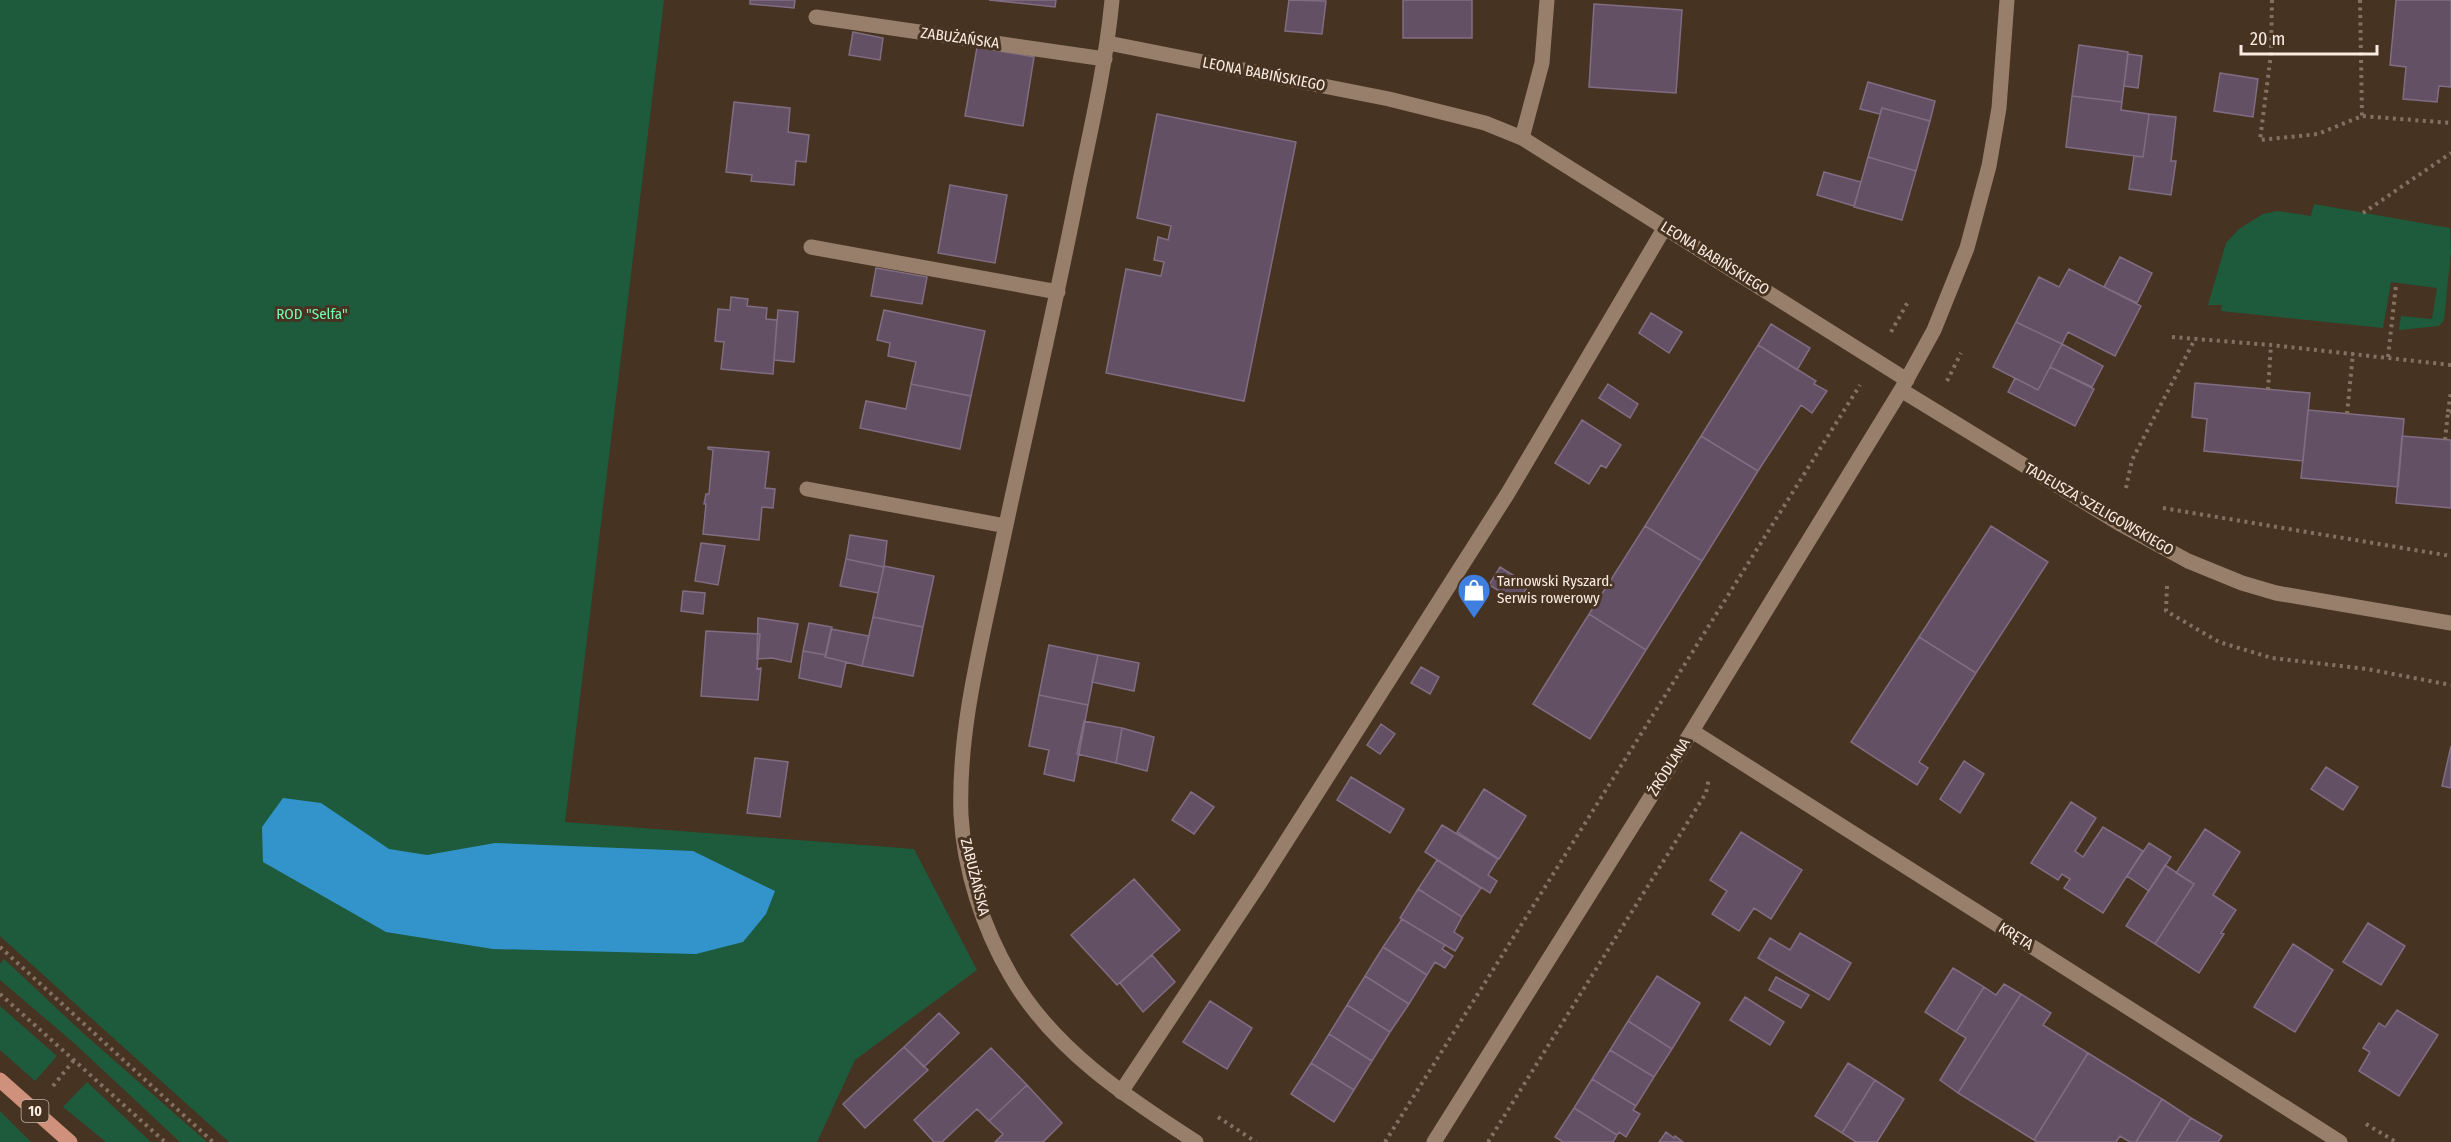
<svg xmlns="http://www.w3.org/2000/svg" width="2451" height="1142" font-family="'Fira Sans Condensed',sans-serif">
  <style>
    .green { fill: #1e5b3c }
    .water { fill: #3394cb }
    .building { fill: #635065; stroke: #816d83; stroke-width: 1.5 }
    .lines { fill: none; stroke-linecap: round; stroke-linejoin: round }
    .path { stroke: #837162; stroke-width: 4; stroke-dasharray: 3 4.5; stroke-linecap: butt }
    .service { stroke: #977f6b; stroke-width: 15 }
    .minor { stroke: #977f6b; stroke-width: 15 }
    .primary { stroke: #cf907c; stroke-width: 15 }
    .labels { text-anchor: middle; stroke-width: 6; stroke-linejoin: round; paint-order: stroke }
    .shield { fill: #473321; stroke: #c4b4a7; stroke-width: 1.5 }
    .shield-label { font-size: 14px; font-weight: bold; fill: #faece1 }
    .street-label { font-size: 15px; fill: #faece1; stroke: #473321 }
    .park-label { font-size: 15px; fill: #79fab5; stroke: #473321 }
    .poi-label { font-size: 15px; fill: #faece1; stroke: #473321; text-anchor: start }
  </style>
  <rect width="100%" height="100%" fill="#473321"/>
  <path class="green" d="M 0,0 L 664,0 L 565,822 L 914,849 L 977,970 L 855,1060 L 817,1142 L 229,1142 L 0,936 Z
    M 2314,204 L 2450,228 L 2451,251 L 2444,320 L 2439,326 L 2399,330 L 2401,316 L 2432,319 L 2437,288 L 2391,282 L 2383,328 L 2221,311 L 2222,305 L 2208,305 L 2226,243 L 2239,229 L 2263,214 L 2277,211 L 2311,216 Z
    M 4,959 L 83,1033 L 207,1142 L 180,1142 L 74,1043 L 0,980 L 0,964 Z
    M 0,1006 L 57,1056 L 35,1081 L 0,1050 Z
    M 87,1082 L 151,1142 L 106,1142 L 63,1107 Z
    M 0,1111 L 31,1142 L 0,1142 Z"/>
  <path class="water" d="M 283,798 L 321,803 L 389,849 L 427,855 L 495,843 L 693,851 L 775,891 L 766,914 L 743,942 L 696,954 L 493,949 L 386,932 L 263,862 L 262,827 Z"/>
  <path class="building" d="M 750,0 L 795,0 L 794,8 L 750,4 Z
    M 989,0 L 1056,0 L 1055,7 Z
    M 1289,0 L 1326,1 L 1322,34 L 1285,31 Z
    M 1403,0 L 1472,0 L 1472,38 L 1403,38 Z
    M 2396,0 L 2451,0 L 2451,87 L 2439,86 L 2437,102 L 2403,99 L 2406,67 L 2390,65 Z
    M 1594,4 L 1682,10 L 1676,93 L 1589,87 Z
    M 853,32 L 883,38 L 880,60 L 849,55 Z
    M 2079,45 L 2128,52 L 2122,102 L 2072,96 Z
    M 977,47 L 1034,57 L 1023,126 L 965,116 Z
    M 2128,54 L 2142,56 L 2138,88 L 2124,86 Z
    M 2220,73 L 2258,79 L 2253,117 L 2214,111 Z
    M 1868,82 L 1935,101 L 1930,121 L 1882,108 L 1880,114 L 1860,109 Z
    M 2072,96 L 2122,102 L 2121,110 L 2149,114 L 2143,157 L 2066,147 Z
    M 734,102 L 790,108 L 788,132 L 809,135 L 806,162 L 796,161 L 794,185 L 751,181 L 752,175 L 726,172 Z
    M 1882,108 L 1930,121 L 1916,171 L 1868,157 Z
    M 1157,114 L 1296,142 L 1244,401 L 1106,373 L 1126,269 L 1161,276 L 1164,262 L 1154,260 L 1158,237 L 1168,240 L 1171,226 L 1137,218 Z
    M 2149,114 L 2176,117 L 2171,161 L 2176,161 L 2171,195 L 2129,189 L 2134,156 L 2143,157 Z
    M 1868,157 L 1916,171 L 1902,220 L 1854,207 Z
    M 1824,172 L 1861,182 L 1854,206 L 1817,195 Z
    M 950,185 L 1007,195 L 995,263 L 938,253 Z
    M 2120,257 L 2152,273 L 2137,303 L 2104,287 Z
    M 876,268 L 927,277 L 922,304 L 871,296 Z
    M 2069,269 L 2141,306 L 2115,356 L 2068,332 L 2062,344 L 2016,322 L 2039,277 L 2059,287 Z
    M 731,297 L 748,299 L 747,306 L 767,308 L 766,319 L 777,320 L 773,374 L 721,369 L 724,342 L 715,341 L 718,309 L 730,310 Z
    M 778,310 L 798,312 L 794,362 L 774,360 Z
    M 884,310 L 985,331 L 971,396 L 911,384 L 916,362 L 888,356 L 890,343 L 877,340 Z
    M 1651,313 L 1682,332 L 1669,353 L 1639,333 Z
    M 2016,322 L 2062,344 L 2038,390 L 1993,367 Z
    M 1771,324 L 1810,348 L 1797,370 L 1758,345 Z
    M 2062,344 L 2103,366 L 2092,387 L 2050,367 Z
    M 1758,345 L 1816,381 L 1814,384 L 1827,391 L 1812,413 L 1801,405 L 1758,471 L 1701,436 Z
    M 2050,367 L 2094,389 L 2075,426 L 2008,392 L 2015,378 L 2038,390 Z
    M 2195,383 L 2310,393 L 2303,461 L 2204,451 L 2207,419 L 2192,417 Z
    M 911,384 L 971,396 L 960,449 L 860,428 L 866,401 L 906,409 Z
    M 1608,384 L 1638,404 L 1630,418 L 1599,398 Z
    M 2308,410 L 2404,419 L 2398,487 L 2301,478 Z
    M 1582,420 L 1621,445 L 1606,468 L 1601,465 L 1589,484 L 1555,463 Z
    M 1701,436 L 1758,471 L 1702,561 L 1645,526 Z
    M 2402,436 L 2451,440 L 2451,508 L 2396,503 Z
    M 708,447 L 769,452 L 765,488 L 775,489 L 773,508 L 762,507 L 759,540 L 703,534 L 706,504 L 704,504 L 706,494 L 709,494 L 713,450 L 708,449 Z
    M 1645,526 L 1702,561 L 1646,650 L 1589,614 Z
    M 1991,526 L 2048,562 L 1976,673 L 1919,637 Z
    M 850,535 L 887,541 L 884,567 L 846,559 Z
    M 701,543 L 725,546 L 718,585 L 695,581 Z
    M 846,559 L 884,567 L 878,593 L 840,586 Z
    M 884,566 L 934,576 L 923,627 L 873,617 Z
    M 1500,567 L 1529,585 L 1518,602 L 1489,585 Z
    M 683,591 L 705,593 L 703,614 L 681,611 Z
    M 1589,614 L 1646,650 L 1590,739 L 1533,704 Z
    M 873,617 L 923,627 L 913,676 L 862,666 Z
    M 758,618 L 798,624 L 791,662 L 772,658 L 757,659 Z
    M 809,623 L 832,627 L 826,655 L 803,651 Z
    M 831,629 L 869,636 L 862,666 L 825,657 Z
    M 706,631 L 760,634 L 757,669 L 761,668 L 758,700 L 701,696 Z
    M 1919,637 L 1976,673 L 1919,762 L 1928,768 L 1917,785 L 1851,742 Z
    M 1049,645 L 1098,655 L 1088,705 L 1039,695 Z
    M 803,651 L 826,655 L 825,657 L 846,662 L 841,687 L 799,678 Z
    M 1098,655 L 1139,663 L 1134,691 L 1092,682 Z
    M 1421,667 L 1439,677 L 1430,694 L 1411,683 Z
    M 1039,695 L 1088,705 L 1074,781 L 1044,774 L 1049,750 L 1029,746 Z
    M 1084,721 L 1122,728 L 1116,763 L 1077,754 Z
    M 1381,724 L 1395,734 L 1380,754 L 1367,745 Z
    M 1122,728 L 1154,737 L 1147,771 L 1116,763 Z
    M 2451,746 L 2451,788 L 2442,786 Z
    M 755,758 L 788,762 L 780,817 L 747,813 Z
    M 1964,761 L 1984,774 L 1960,813 L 1940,799 Z
    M 2326,767 L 2358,787 L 2343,810 L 2311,789 Z
    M 1351,777 L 1404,809 L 1390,833 L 1337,800 Z
    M 1484,789 L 1526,816 L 1499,859 L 1457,832 Z
    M 1191,792 L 1214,807 L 1194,834 L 1172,820 Z
    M 2071,802 L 2096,818 L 2075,851 L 2083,857 L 2103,827 L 2143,851 L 2103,913 L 2064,888 L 2070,879 L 2062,874 L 2058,880 L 2031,863 Z
    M 1442,825 L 1498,859 L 1488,875 L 1497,881 L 1490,893 L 1425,852 Z
    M 2205,829 L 2240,852 L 2213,895 L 2236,910 L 2221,933 L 2224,934 L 2199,973 L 2155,944 L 2194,884 L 2176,873 Z
    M 1741,832 L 1802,870 L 1771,919 L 1754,908 L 1739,931 L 1712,914 L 1727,891 L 1710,880 Z
    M 2149,843 L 2171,857 L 2149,891 L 2127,876 Z
    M 1437,860 L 1481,888 L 1462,917 L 1418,889 Z
    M 2165,865 L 2194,884 L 2155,944 L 2126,926 Z
    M 1134,879 L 1180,930 L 1117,985 L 1071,935 Z
    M 1418,889 L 1462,917 L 1454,932 L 1463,938 L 1455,951 L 1400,918 Z
    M 1402,919 L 1445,945 L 1442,949 L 1453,956 L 1445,968 L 1435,962 L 1427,975 L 1383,947 Z
    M 2368,923 L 2405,946 L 2381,985 L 2343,962 Z
    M 1800,933 L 1851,963 L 1829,1000 L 1758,958 L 1770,938 L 1790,950 Z
    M 2293,944 L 2333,970 L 2295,1032 L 2254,1007 Z
    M 1383,947 L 1427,975 L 1409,1004 L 1365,976 Z
    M 1152,955 L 1175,982 L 1143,1012 L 1120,983 Z
    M 1953,968 L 1984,987 L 1956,1032 L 1925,1012 Z
    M 1365,976 L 1409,1004 L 1390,1032 L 1347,1005 Z
    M 1657,976 L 1700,1003 L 1672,1049 L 1628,1021 Z
    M 1776,977 L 1809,995 L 1801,1008 L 1769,990 Z
    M 2004,984 L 2021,994 L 1958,1093 L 1940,1080 L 1966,1038 L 1956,1032 L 1984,987 L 1996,995 Z
    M 2021,994 L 2051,1013 L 2043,1025 L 2088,1053 L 2034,1140 L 1958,1093 Z
    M 1745,997 L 1784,1022 L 1770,1045 L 1730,1020 Z
    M 1210,1001 L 1252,1028 L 1227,1069 L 1183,1042 Z
    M 1347,1005 L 1390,1032 L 1372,1061 L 1329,1034 Z
    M 2397,1010 L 2438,1035 L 2399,1096 L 2359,1071 L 2370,1052 L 2363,1048 L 2379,1023 L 2385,1027 Z
    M 939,1013 L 959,1033 L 924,1067 L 904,1047 Z
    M 1628,1021 L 1672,1049 L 1654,1077 L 1610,1050 Z
    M 1329,1034 L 1372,1061 L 1354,1090 L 1311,1063 Z
    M 904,1047 L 928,1070 L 865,1128 L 843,1104 Z
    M 991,1048 L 1027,1085 L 989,1121 L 977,1109 L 942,1142 L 934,1142 L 914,1120 Z
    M 1610,1050 L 1654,1077 L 1636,1106 L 1592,1079 Z
    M 2088,1053 L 2162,1099 L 2136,1142 L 2130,1142 L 2120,1136 L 2116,1142 L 2038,1142 L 2034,1140 Z
    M 1311,1063 L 1354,1090 L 1334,1122 L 1291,1094 Z
    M 1848,1063 L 1875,1080 L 1842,1133 L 1815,1116 Z
    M 1592,1079 L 1636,1106 L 1633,1110 L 1640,1114 L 1626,1137 L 1619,1132 L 1617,1135 L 1574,1108 Z
    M 1875,1080 L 1904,1099 L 1877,1142 L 1856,1142 L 1842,1133 Z
    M 1027,1085 L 1062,1123 L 1043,1142 L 995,1142 L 1003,1134 L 989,1121 Z
    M 2162,1099 L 2191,1118 L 2176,1142 L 2136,1142 Z
    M 1574,1108 L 1617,1135 L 1613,1142 L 1563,1142 L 1555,1137 Z
    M 2191,1118 L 2222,1136 L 2218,1142 L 2176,1142 Z
    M 1666,1132 L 1674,1138 L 1675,1136 L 1683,1142 L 1659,1142 Z"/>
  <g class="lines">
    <path class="path" d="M 2272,0 L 2271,54 L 2260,140 L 2318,134 L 2362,116 L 2451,123
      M 2360,0 L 2362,116
      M 2363,213 L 2451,153
      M 1891,332 L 1909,300
      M 2172,337 L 2271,345 L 2451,365
      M 2388,357 L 2396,285
      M 1947,381 L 1961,353
      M 2268,390 L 2271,345
      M 2448,412 L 2451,391
      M 2347,414 L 2353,353
      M 2445,440 L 2448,412 L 2451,412
      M 2126,488 L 2132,460 L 2195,339
      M 2163,508 L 2451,556
      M 2167,586 L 2166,611 L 2219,642 L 2272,658 L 2367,669 L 2451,685
      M 0,947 L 213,1142
      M 0,994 L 165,1142
      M 53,1086 L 74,1060
      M 1218,1117 L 1256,1142
      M 2366,1124 L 2396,1142
      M 1385,1142 L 1860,385
      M 1488,1142 L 1706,793 L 1709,778"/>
    <path class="service" d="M 1121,1092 L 1261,881 L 1508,493 L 1665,227"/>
    <path class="minor" d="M 1112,0 C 1106,63 1092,124 1079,186 C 1054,313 1024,439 997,567 C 980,648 958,731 961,815 C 964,870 983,928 1011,976 C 1053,1049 1126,1097 1196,1142
      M 816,17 L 1105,59
      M 1108,43 L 1389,99 L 1485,123 L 1522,138 L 1907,380
      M 1522,138 L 1542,63 L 1547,0
      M 811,247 L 1058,292
      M 1901,390 L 2122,525 L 2188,561 L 2242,583 L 2276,593 L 2451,623
      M 807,489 L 1006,526
      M 1692,731 L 2340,1142
      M 1434,1142 L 1692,731 L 1901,390 L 1934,330 L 1967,248 L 1989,166 L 1999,108 L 2007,0"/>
    <path class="primary" d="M 0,1080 L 70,1142"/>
  </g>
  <defs>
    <symbol id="shop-pin" viewBox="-11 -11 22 30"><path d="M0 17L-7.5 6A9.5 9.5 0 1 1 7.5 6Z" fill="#3f7fe0" stroke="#473321"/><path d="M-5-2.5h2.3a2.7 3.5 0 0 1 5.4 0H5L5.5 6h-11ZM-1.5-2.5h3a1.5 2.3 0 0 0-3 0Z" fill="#fff"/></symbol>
  </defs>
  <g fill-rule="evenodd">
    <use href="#shop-pin" x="1455" y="571" width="38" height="52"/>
  </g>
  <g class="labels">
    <rect class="shield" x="21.5" y="1100" width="27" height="22" rx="4.5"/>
    <g class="shield-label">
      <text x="35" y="1116">10</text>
    </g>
    <g class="street-label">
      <text transform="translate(960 38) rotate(8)" y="5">ZABUŻAŃSKA</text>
      <text transform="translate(1264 74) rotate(11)" y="5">LEONA BABIŃSKIEGO</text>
      <text transform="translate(1715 258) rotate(32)" y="5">LEONA BABIŃSKIEGO</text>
      <text transform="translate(2099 509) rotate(30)" y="5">TADEUSZA SZELIGOWSKIEGO</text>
      <text transform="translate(1669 767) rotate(-58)" y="5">ŹRÓDLANA</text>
      <text transform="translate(975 877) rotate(76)" y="5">ZABUŻAŃSKA</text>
      <text transform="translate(2016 936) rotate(32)" y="5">KRĘTA</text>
    </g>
    <g class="park-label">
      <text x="312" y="319">ROD "Selfa"</text>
    </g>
    <g class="poi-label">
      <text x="1497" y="586">Tarnowski Ryszard.<tspan x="1497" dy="17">Serwis rowerowy</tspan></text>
    </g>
  </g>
  <path d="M2241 45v9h136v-9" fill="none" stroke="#faece1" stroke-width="3"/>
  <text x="2250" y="45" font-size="18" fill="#faece1" stroke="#473321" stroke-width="4.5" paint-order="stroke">20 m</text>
</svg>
